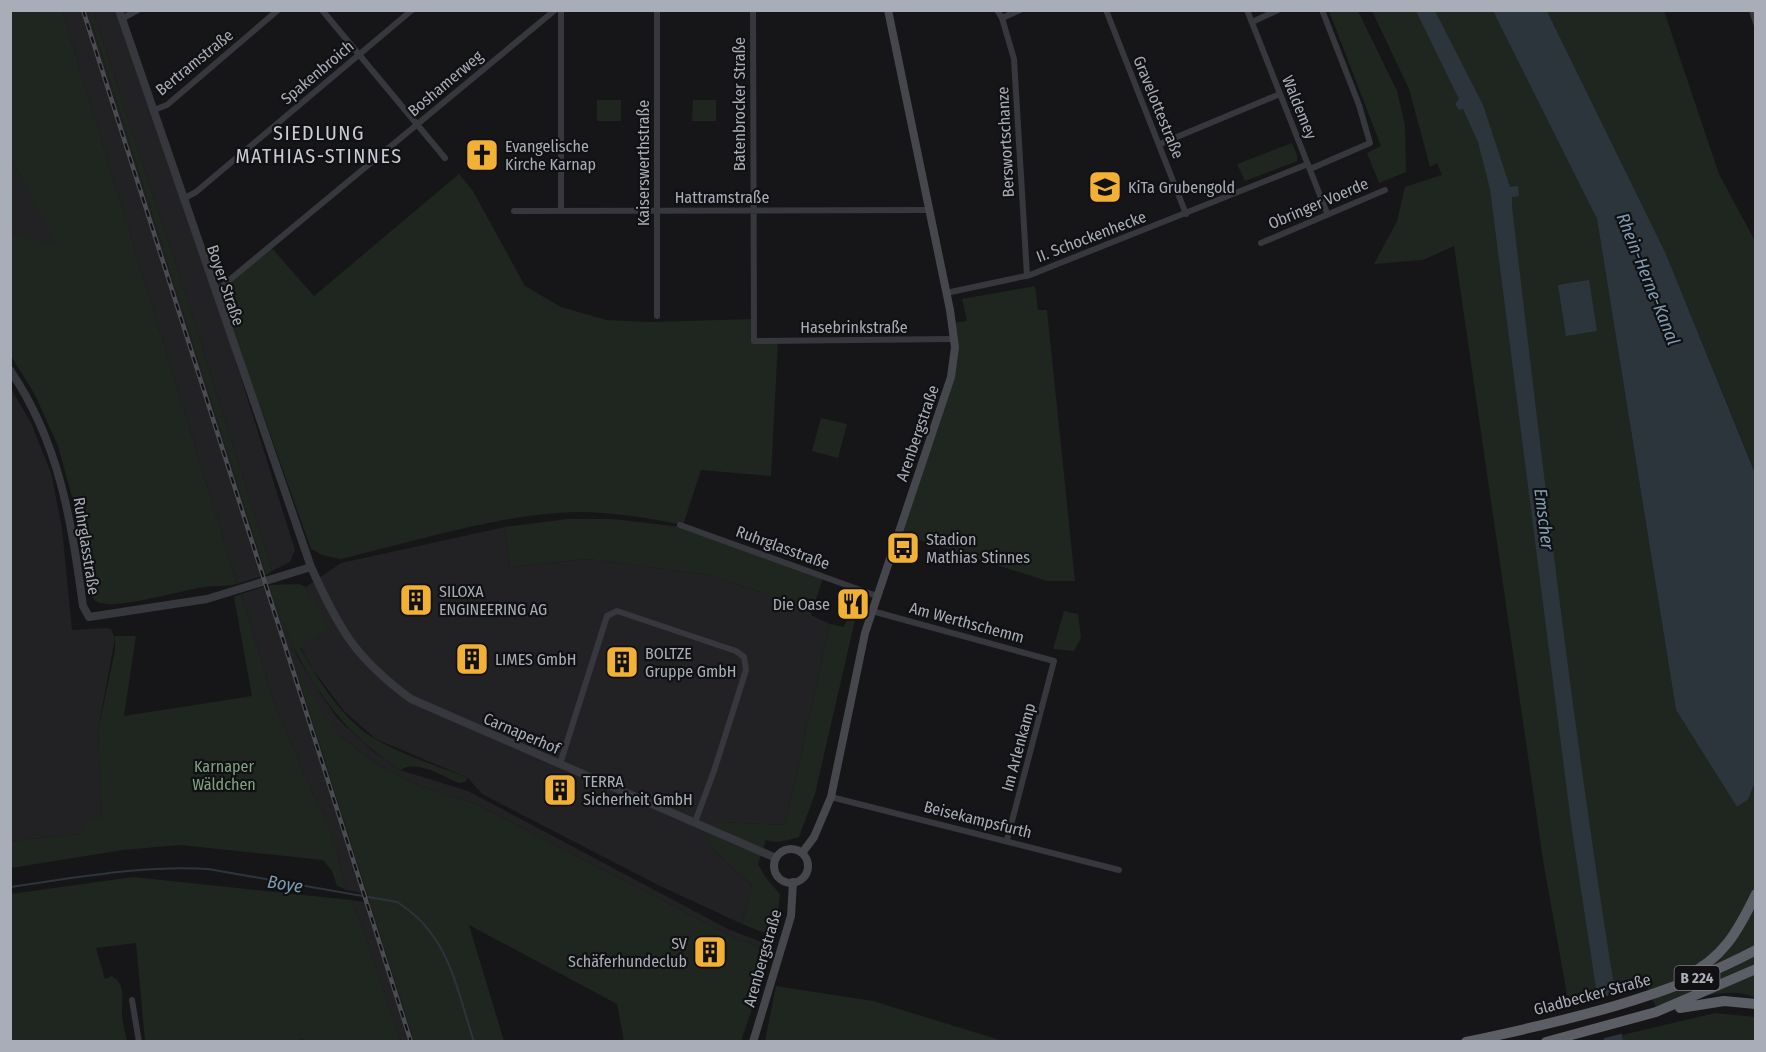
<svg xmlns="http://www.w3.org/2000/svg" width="1766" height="1052" font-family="'Fira Sans Condensed',sans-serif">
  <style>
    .built { fill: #222225 }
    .green { fill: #1e261f }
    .water { fill: #2c353c }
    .pier { fill: #161618 }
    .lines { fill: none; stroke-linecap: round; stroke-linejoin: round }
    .stream { stroke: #2c353c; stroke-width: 2 }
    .minor { stroke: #37383d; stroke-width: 6 }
    .tertiary { stroke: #37383d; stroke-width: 8 }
    .secondary { stroke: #45474d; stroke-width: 8 }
    .trunk { stroke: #5b5e65; stroke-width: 10 }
    .rail-casing { stroke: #4a4c52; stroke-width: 4.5 }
    .rail { stroke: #111113; stroke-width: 2; stroke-dasharray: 7; stroke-linecap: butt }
    .labels { text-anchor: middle; stroke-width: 4.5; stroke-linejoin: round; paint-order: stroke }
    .shield { fill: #111113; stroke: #7b7e86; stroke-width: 1.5 }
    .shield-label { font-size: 15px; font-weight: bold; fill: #a8adb8 }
    .street-label { font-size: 16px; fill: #a8adb8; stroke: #111113 }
    .poi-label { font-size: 16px; fill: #a8adb8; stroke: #111113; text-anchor: start }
    .park-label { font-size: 16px; fill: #7fa381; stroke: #111113 }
    .water-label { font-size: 18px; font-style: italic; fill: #7f9bb3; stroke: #111113 }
    .quarter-label { font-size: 20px; letter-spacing: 1.5px; fill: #c9ccd4; stroke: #111113 }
  </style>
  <rect width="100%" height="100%" fill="#161618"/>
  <path class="built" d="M 62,11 L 88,11 L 266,575 L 237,584 Z
    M 93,11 L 119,11 L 214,292 L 295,550 L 290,562 L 272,571 L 197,330 Z
    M 11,157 L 58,247 L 11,232 Z
    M 10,387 L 31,423 L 51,473 L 62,528 L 72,630 L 107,628 L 111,629 L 115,638 L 98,731 L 102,817 L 81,834 L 11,841 Z
    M 505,527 L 510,567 L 588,559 L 703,574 L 761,592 L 830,624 L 785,825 L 721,822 L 709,846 L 752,885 L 742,924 L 660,886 L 482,794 L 468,778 L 376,739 L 344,711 L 313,670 L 300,647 L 328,628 L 306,587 L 341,563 Z
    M 269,585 L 299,660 L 320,693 L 337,718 L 374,752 L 400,770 L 468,791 L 728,929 L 772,946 L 771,951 L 733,937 L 476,804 L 417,785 L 374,762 L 339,735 L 301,679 L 299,681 L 367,894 L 347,890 L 328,822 L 312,792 L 275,705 L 241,594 Z
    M 351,900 L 370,903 L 414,1041 L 401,1041 L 368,942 Z"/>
  <path class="green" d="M 11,10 L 62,11 L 237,584 C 226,587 216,585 205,587 C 184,590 117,609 100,603 C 92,600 88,592 85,585 L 74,504 L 58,446 L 35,395 L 11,356 L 11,232 L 57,246 L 11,157 Z
    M 88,11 L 93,11 L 197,330 L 272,571 L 266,575 Z
    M 1329,11 L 1358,11 L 1397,91 L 1405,125 L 1406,172 L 1379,183 L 1367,153 L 1381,146 Z
    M 1372,11 L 1493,11 L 1597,219 L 1676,710 L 1737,807 L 1748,800 L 1755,782 L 1755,998 C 1727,984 1685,1002 1657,1010 L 1646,984 L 1569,1006 L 1543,860 L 1454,246 L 1423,260 L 1374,264 L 1397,221 L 1405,187 L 1442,175 L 1437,163 L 1430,167 L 1409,89 Z
    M 1547,11 L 1664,11 L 1719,174 L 1755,241 L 1755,472 L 1666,254 Z
    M 597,100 L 621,100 L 621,121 L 597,121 Z
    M 693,100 L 716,100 L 716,121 L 692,121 Z
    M 1292,143 L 1297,155 L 1297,161 L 1245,181 L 1237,164 Z
    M 459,174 L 473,191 L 525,286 L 561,307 L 606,320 L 651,322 L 753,319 L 753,341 L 778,341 L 771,476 L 701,470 L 683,525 C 650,518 617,513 583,512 C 507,512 416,541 341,559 L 322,555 L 311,549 L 264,417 L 214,292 L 270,246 L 314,296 Z
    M 1035,286 L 1038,310 L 1047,310 L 1075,581 L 1047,581 L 913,538 L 900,531 L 951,377 L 952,323 L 967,321 L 962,299 Z
    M 821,418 L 847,424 L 838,458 L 812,451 Z
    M 568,519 L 612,519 L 681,527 L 823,578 L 810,617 L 761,592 L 703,574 L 588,559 L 510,567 L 505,527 Z
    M 299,584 L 306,587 L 329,628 L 300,648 C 319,681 343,721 377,740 C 405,756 438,766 468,778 L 465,782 L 459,783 C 442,776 417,759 400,770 C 330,724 295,663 269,585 Z
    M 241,594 L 275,705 L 312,792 L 328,822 L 347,890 L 337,886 L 332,871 L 323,860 L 180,845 L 123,850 L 11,868 L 11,841 L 80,834 L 86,822 L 102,817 L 98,731 L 115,650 L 115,636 L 136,636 L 124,716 L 252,696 L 234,597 Z
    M 1064,611 L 1078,614 L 1081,638 L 1074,651 L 1053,649 Z
    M 848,617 L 855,620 L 815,794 L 799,837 C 788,840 777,844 766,840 L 758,864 L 766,878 L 780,894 L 775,937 L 742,924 L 752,885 L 709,846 L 708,838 L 720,822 L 785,825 L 830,624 L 844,627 Z
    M 302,679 L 339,735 L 374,762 L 417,785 L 476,804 L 733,937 L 771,951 L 759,965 L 757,976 L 763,977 L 741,1041 L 624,1041 L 617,1004 L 469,925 L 504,1041 L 414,1041 L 299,680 Z
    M 133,877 L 351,900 L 368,942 L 401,1041 L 304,1042 L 302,1039 L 294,1042 L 145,1041 L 136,943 L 96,948 L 105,979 L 112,976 C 126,985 122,998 122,1012 C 122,1021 125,1032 127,1041 L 11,1041 L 11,894 Z
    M 776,986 L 873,1001 L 1003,1041 L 765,1041 Z
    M 1715,1013 L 1755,1017 L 1755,1041 L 1623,1042 L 1622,1035 Z"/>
  <path class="water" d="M 1416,11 L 1435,11 L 1483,105 L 1510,187 L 1518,186 L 1519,196 L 1512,197 L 1512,207 C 1545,486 1577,765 1623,1041 L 1604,1041 L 1572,830 L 1490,189 L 1478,142 L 1463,109 L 1459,110 L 1455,104 L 1459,99 Z
    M 1493,11 L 1547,11 L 1666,254 L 1755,473 L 1755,782 L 1748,800 L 1737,807 L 1676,710 L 1597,219 Z
    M 1589,280 L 1597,331 L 1566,336 L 1558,285 Z"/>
  <path class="pier" d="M 1618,993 L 1624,1033 L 1601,1039 L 1594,999 Z"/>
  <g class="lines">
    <path class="stream" d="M 10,887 C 76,878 142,865 208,869 L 397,902 C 449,934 456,987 474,1042"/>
    <path class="minor" d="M 322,10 L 445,158
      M 561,10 L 561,211
      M 657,10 L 657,316
      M 753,10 L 754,341 L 954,339
      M 997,10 L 1002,18 L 1014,59 L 1027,276
      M 1106,10 L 1186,214
      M 1247,10 L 1327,213
      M 1752,10 L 1756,23
      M 123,18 L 138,10
      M 1002,18 L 1020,10
      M 1252,22 L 1278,10
      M 154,110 L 167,105 L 278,10
      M 1160,144 L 1280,94
      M 1310,169 L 1370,143 L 1359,105 L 1322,10
      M 183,199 L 196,192 L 412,10
      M 514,211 L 929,210
      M 1261,243 L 1385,190
      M 215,292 L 555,10
      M 946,293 L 1030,275 L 1308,164
      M 680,525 L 877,596
      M 872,611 L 1054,661 L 1007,840
      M 560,764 L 607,616 L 617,611 L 736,651 L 744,657 L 746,670 L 714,771 L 695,822
      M 831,797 L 1119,870
      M 132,1000 L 139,1042"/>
    <path class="tertiary" d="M 119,10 L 311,567 C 339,629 355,658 411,699 L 776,858
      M 10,370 C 60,444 71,520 83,606 L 89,617 L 207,599 L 311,567"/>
    <path class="secondary" d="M774 866a17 17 0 1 1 34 0a17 17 0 1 1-34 0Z
      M 802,853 L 814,837 L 831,797 L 865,633 L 951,377 L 955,347 L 950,310 L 888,10
      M 753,1042 L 791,916 L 793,882"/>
    <path class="trunk" d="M 1684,977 C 1723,959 1738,931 1756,894
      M 1680,1008 L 1724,1001 L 1756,1004
      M 1466,1042 C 1565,1021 1666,998 1756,950
      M 1546,1042 L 1656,1012 L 1756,969"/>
    <defs>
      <path id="rail" d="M 83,10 L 411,1042"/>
    </defs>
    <use href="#rail" class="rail-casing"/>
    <use href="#rail" class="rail"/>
  </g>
  <defs>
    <symbol id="church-square" viewBox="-11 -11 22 22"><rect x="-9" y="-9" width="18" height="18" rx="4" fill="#f2b134" stroke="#111113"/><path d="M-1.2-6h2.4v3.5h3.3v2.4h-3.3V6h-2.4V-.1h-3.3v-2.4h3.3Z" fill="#111"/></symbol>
    <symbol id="school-square" viewBox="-11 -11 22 22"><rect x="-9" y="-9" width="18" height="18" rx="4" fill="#f2b134" stroke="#111113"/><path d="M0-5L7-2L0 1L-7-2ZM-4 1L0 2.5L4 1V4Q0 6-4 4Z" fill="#111"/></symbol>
    <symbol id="bus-square" viewBox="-11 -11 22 22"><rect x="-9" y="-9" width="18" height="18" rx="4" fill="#f2b134" stroke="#111113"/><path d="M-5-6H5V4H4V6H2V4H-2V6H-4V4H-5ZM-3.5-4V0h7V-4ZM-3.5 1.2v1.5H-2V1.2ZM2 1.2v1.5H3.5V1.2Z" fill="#111"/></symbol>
    <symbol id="building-square" viewBox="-11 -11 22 22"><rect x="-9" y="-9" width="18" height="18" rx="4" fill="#f2b134" stroke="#111113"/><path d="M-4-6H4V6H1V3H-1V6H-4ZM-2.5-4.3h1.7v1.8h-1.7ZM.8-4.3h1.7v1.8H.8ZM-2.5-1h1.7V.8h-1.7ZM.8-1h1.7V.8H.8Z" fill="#111"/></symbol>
    <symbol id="restaurant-square" viewBox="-11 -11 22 22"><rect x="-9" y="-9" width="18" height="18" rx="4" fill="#f2b134" stroke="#111113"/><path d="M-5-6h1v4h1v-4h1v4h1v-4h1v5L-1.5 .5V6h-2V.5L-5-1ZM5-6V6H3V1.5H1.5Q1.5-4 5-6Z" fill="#111"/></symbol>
  </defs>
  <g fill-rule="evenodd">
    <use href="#church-square" x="463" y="136" width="38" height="38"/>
    <use href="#school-square" x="1086" y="168" width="38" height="38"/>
    <use href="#bus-square" x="884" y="529" width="38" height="38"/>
    <use href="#building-square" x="397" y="581" width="38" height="38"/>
    <use href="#restaurant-square" x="834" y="585" width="38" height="38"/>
    <use href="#building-square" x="453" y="640" width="38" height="38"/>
    <use href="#building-square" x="603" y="643" width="38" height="38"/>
    <use href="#building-square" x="541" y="771" width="38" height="38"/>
    <use href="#building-square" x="691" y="933" width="38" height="38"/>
  </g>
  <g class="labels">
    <rect class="shield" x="1674.5" y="966" width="45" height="24" rx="4.5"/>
    <g class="shield-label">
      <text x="1697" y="983">B 224</text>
    </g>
    <g class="street-label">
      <text transform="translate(194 62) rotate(-39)" y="6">Bertramstraße</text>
      <text transform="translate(317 72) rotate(-40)" y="6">Spakenbroich</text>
      <text transform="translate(445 83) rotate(-40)" y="6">Boshamerweg</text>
      <text transform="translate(739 104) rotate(-90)" y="6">Batenbrocker Straße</text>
      <text transform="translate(1159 107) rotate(68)" y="6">Gravelottestraße</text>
      <text transform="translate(1300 107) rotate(68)" y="6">Waldemey</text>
      <text transform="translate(1005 142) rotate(-93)" y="6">Berswortschanze</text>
      <text transform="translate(643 163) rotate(-90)" y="6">Kaiserswerthstraße</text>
      <text x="722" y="203">Hattramstraße</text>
      <text transform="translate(1318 203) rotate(-23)" y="6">Obringer Voerde</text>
      <text transform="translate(1091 236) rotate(-21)" y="6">II. Schockenhecke</text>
      <text transform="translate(226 285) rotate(71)" y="6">Boyer Straße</text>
      <text x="854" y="333">Hasebrinkstraße</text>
      <text transform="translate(917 433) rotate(-71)" y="6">Arenbergstraße</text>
      <text transform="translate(87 546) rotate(81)" y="6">Ruhrglasstraße</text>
      <text transform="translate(783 547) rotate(20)" y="6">Ruhrglasstraße</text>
      <text transform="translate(967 622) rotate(15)" y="6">Am Werthschemm</text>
      <text transform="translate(522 733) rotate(23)" y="6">Carnaperhof</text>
      <text transform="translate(1018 747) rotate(-75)" y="6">Im Arlenkamp</text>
      <text transform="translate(978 819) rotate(14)" y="6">Beisekampsfurth</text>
      <text transform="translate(762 958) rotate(-74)" y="6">Arenbergstraße</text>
      <text transform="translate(1592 994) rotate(-15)" y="6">Gladbecker Straße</text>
    </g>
    <g class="poi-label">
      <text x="505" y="152">Evangelische<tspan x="505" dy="18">Kirche Karnap</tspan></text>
      <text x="1128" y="193">KiTa Grubengold</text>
      <text x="926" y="545">Stadion<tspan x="926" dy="18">Mathias Stinnes</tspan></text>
      <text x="439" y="597">SILOXA<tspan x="439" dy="18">ENGINEERING AG</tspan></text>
      <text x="830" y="610" text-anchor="end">Die Oase</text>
      <text x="645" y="659">BOLTZE<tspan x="645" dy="18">Gruppe GmbH</tspan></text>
      <text x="495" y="665">LIMES GmbH</text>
      <text x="583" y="787">TERRA<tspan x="583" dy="18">Sicherheit GmbH</tspan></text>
      <text x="687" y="949" text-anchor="end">SV<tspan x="687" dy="18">Schäferhundeclub</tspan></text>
    </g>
    <g class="park-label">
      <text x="224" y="772">Karnaper<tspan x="224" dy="18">Wäldchen</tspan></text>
    </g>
    <g class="water-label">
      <text transform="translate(1648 279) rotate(68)" y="6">Rhein-Herne-Kanal</text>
      <text transform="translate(1544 519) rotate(83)" y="6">Emscher</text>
      <text transform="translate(285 884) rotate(9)" y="6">Boye</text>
    </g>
    <g class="quarter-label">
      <text x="319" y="140">SIEDLUNG<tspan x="319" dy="23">MATHIAS-STINNES</tspan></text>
    </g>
  </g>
  <rect width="1766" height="1052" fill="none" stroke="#a8adb8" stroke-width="24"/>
</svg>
